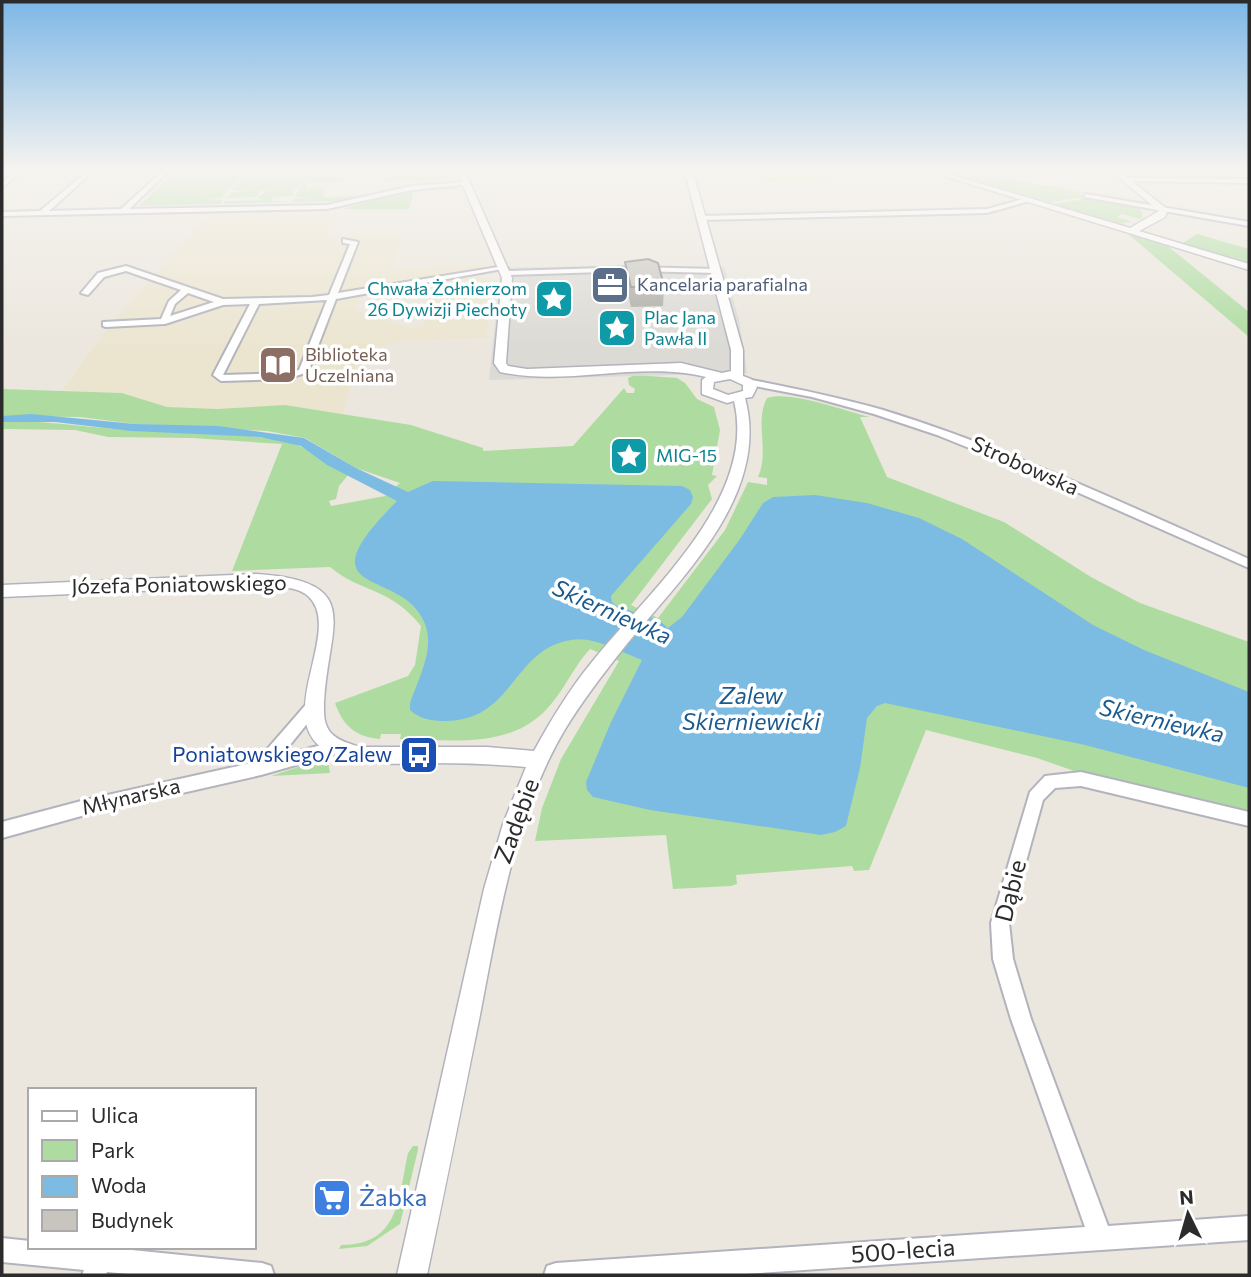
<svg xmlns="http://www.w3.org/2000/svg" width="1251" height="1277" font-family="Commissioner,sans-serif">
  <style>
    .education { fill: #ebe5d0; fill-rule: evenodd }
    .green { fill: #aedca0 }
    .pitch { fill: #bde39d }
    .plaza { fill: #dcdad5 }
    .water { fill: #7cbce3 }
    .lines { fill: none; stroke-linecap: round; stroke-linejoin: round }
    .minor-casing { stroke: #b2b3bd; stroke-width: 4 }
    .tertiary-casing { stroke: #b2b3bd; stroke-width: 3 }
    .minor { fill: #fff; fill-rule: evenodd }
    .tertiary { fill: #fff; fill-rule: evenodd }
    .wall { fill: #aba9a3 }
    .building { fill: #c7c5bd; stroke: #8b8a84; stroke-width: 2 }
    .labels { text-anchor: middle; stroke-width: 7; stroke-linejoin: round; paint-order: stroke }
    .far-service-label { font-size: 18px; fill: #4e5e75; stroke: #fff; text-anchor: start }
    .far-culture-label { font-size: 18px; fill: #0d838f; stroke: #fff; text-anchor: start }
    .far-education-label { font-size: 18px; fill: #785e54; stroke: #fff; text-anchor: start }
    .street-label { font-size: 21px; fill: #2b2b2b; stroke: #fff }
    .transit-label { font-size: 21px; fill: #164399; stroke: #fff; text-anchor: end }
    .water-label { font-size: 23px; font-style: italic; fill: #1b5a8f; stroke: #fff }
    .near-street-label { font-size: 24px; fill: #2b2b2b; stroke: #fff }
    .near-shop-label { font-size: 24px; fill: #366cbe; stroke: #fff; text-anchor: start }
  </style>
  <rect width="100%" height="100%" fill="#ebe7de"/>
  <path class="education" d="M 695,169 L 912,169 L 915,170 L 833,172 L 839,181 L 754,183 L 747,173 L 697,174 Z
    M 337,214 L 326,236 L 403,235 L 392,266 L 395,268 L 486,265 L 468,271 L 492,282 L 486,338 L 403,341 L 361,350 L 343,414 L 285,405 L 217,410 L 167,407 L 122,393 L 62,390 L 108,328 L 149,280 L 158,276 L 159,270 L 206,217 ZM 425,283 L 432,286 L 424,325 L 420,328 L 411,328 L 355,310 L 362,294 Z"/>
  <path class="green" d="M 412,169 L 449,169 L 454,180 L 449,180 L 445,171 L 447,180 L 384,181 L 386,171 Z
    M 931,169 L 953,169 L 1091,194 L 1079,193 L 1083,197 L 1044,203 Z
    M 348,170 L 340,172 L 339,176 L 344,177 L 342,182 L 308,182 L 305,188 L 323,187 L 321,190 L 326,190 L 323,198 L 356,196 L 343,201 L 292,202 L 294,199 L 312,198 L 295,197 L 303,182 L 293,192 L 294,195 L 273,198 L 271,201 L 290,202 L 223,204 L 225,201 L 263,200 L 258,198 L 266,190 L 260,191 L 256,197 L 227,198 L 232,192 L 244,192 L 233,190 L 240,181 L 252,179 L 238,179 L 221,198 L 200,199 L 223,200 L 220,204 L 139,206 L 171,175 Z
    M 452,186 L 458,189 L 414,191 L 409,209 L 343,209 L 412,190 Z
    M 1089,198 L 1140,207 L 1143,217 L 1139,219 L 1122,214 L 1117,217 L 1132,222 L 1117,224 L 1049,205 Z
    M 1128,234 L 1169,247 L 1249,312 L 1249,337 Z
    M 1197,234 L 1249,249 L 1249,263 L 1183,243 Z
    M 635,375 L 677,378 L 685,383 L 697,399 L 714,407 L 720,430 L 712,475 L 717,476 L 708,485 L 712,499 L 631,605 L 658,618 L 725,530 L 748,482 L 767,485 L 767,478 L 758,477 C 770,451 754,422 767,398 C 790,390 845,411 870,417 L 860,417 L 887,477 L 1004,522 L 1091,577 L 1140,603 L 1249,642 L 1249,812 L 1077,772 L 1037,758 L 926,730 L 869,870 L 854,871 L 852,866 L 736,875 L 737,884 L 731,886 L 673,889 L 666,835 L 535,841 L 542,808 L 561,759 L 619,661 L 590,649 C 575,665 566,686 552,703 C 515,750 454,740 400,739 L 401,734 L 381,734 L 380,739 C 356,737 343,726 335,703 L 408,676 L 415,665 L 421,626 C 390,587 363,594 330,567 L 232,571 L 282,444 L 192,438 L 108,437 L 75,430 L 2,429 L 2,422 C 40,420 76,426 115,429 C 175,434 238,428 297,445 C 314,451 331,467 348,475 L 339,486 L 336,499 L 329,501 L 331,506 L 385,496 L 400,483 L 356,468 L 305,438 L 267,431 L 135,424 L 80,417 L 2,416 L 2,389 L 122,393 L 167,407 L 217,409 L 285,405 L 411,425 L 483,448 L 483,451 L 573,446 L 624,388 L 627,393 L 634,393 L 635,389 L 629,385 L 628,378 Z
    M 319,760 L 328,761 L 330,773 L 271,776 Z
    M 413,1146 L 418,1146 L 418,1150 L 400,1224 L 367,1246 L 339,1249 L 341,1245 C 400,1245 398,1198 408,1153 Z"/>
  <path class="pitch" d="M 829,170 L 836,180 L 767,182 L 762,171 Z"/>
  <path class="plaza" d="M 590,266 L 724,267 L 739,320 L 747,373 L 489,380 L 501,268 Z"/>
  <path class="water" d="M 31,414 L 135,424 L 218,426 L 304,438 L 356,468 L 408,492 L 433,481 L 682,486 L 690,490 L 693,497 L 691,504 L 611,596 L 612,602 L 617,606 L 660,621 L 668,628 L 682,617 L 740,539 L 763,503 L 773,497 L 815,495 L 867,503 L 919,518 L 962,539 L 1093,625 L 1144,650 L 1249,692 L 1249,788 L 1085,745 L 885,703 L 877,706 L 867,718 L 860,768 L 846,826 L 835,832 L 821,835 L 650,810 L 593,797 L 587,790 L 586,782 L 611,722 L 642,660 C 620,652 594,636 571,640 C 512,649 514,721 445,721 C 433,721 419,719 410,710 L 410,703 C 418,679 435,650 425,624 C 404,566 297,601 397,501 L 327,465 L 301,446 L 260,437 L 131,431 L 55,422 L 2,422 L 2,416 Z"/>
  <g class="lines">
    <defs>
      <path id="minor" d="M 20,169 L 27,169 L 2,187 L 2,182 Z
        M 90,169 L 96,169 L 49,211 L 121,209 L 165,169 L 171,169 L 129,209 L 327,205 L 412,186 L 467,182 L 470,184 L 412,190 L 327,209 L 2,216 L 2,212 L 40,211 Z
        M 1129,178 L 1249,179 L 1249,183 L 1127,181 Z
        M 1086,194 L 1249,222 L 1249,226 L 1084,197 Z
        M 1027,198 L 1029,201 L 987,213 L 701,220 L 697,218 L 701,216 L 987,209 Z
        M 343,239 L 358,242 L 338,293 L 504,266 L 508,268 L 336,299 L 308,372 L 287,379 L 221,381 L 213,375 L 250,304 L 223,305 L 165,324 L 106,327 L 103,326 L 103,322 L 161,319 L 169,301 L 181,290 L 126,271 L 104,277 L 88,295 L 81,293 L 98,273 L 126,266 L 223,299 L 312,297 L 329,295 L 350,244 L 343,243 ZM 188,293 L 214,302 L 170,316 L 175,304 ZM 327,300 L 299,370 L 287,373 L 223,375 L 259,304 Z
        M 635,267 L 716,269 L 720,271 L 716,273 L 635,271 L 505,275 L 501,273 L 505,271 Z
        M 747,379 C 793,388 838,397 883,410 C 1009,449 1129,506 1249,559 L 1249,568 L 1061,485 L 937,435 L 874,414 L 812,397 L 744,384 L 742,382 Z
        M 314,699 L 319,701 L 322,705 L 319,709 L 281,756 L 336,741 L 342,742 L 344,747 L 342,752 L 261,775 L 85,815 L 2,838 L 2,822 L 85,800 L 256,762 L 309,701 Z
        M 1081,772 L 1249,812 L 1249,826 L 1081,786 L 1055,788 L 1043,800 L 1009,923 L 1013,959 L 1031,1019 L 1108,1226 L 1249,1216 L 1249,1240 L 730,1275 L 544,1275 L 547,1266 L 556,1263 L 1085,1227 L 1011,1019 L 993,959 L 991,923 L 1030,792 L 1045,776 Z
        M 2,1238 L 30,1241 L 30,1247 L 102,1247 L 262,1263 L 271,1266 L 274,1275 L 139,1275 L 107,1272 L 106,1275 L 82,1275 L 84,1270 L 2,1262 Z"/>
      <path id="tertiary" d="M 456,169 L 464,169 L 512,278 L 506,363 L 508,366 L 527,369 L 681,363 L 722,373 L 731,371 L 731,350 L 684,169 L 692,169 L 743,350 L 743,376 L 751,379 L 757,387 L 752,397 L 745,398 C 771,494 681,578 626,645 C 604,673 582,701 564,731 C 513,818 498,923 479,1020 C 462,1105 445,1190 427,1275 L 397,1275 L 484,889 L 503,824 L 526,767 C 494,764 463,763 430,763 C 397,763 362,768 331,753 C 267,724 346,630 308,596 C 296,585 273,587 257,586 L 2,597 L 2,585 L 257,574 C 366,582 328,624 324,702 C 324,713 323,724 331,733 C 338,741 351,744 360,747 L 487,747 L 534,751 C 551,720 569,690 592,662 C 647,593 758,499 734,401 L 727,403 L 702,394 L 702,380 L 706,377 C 639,360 567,387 500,372 L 494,363 L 502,278 ZM 730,379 L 743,385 L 743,391 L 728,395 L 713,389 L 714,382 Z
        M 921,169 L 932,169 L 1130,228 L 1159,211 L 1109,169 L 1117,169 L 1168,210 L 1165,217 L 1139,231 L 1249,264 L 1249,270 Z"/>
    </defs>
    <use href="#minor" class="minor-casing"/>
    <use href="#tertiary" class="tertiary-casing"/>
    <use href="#minor" class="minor"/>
    <use href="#tertiary" class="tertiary"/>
  </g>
  <path class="wall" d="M 625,262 L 664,286 L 663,306 L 631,307 L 625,281 Z"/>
  <path class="building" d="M 648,259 L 658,263 L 664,286 L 631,287 L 625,262 Z"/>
  <linearGradient id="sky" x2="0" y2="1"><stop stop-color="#7db7e6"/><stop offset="0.49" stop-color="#f6f4f0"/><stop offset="1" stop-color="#f6f4f0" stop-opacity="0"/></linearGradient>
  <rect width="1251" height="347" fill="url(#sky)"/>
  <defs>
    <symbol id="office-square" viewBox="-11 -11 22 22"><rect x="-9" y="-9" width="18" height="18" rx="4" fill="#5c6f8a" stroke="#fff"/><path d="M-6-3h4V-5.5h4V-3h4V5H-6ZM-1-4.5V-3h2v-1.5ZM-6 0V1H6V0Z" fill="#fff"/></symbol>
    <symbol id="sight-square" viewBox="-11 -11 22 22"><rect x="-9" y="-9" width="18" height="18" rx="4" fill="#0f9aa8" stroke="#fff"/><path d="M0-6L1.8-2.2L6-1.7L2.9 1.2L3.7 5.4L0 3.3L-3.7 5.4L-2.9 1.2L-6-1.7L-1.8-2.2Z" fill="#fff"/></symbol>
    <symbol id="library-square" viewBox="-11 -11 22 22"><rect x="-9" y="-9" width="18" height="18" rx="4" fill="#8d6e63" stroke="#fff"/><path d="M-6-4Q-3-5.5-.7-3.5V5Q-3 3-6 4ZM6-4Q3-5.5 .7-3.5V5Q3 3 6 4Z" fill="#fff"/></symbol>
    <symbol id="bus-square" viewBox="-11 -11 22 22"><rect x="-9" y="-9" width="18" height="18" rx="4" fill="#1a4fb4" stroke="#fff"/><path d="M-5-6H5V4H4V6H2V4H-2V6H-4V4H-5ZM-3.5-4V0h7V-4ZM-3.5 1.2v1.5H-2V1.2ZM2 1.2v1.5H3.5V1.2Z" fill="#fff"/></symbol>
    <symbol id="supermarket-square" viewBox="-11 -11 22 22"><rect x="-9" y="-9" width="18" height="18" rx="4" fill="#3f7fe0" stroke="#fff"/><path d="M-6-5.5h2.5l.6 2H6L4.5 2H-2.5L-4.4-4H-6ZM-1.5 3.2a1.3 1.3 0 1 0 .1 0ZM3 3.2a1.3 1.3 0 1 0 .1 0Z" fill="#fff"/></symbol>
  </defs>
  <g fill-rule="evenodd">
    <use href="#office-square" x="588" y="263" width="44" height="44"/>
    <use href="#sight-square" x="532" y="277" width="44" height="44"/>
    <use href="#sight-square" x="595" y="306" width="44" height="44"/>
    <use href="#library-square" x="256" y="343" width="44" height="44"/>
    <use href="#sight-square" x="607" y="434" width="44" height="44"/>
    <use href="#bus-square" x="397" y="733" width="44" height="44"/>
    <use href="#supermarket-square" x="310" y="1176" width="44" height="44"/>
  </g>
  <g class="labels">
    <g class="far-service-label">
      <text x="637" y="291">Kancelaria parafialna</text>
    </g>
    <g class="far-culture-label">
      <text x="527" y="295" text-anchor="end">Chwała Żołnierzom<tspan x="527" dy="21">26 Dywizji Piechoty</tspan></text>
      <text x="644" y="324">Plac Jana<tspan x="644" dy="21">Pawła II</tspan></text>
      <text x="656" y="462">MIG-15</text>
    </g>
    <g class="far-education-label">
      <text x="305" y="361">Biblioteka<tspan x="305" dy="21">Uczelniana</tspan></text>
    </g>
    <g class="street-label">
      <text transform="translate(1025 466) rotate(24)" y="7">Strobowska</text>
      <text transform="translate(179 585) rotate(-1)" y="7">Józefa Poniatowskiego</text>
      <text transform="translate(131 797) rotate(-13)" y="7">Młynarska</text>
    </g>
    <g class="transit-label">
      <text x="392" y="762">Poniatowskiego/Zalew</text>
    </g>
    <g class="water-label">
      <text transform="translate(612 612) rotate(24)" y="8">Skierniewka</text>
      <text x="751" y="704">Zalew<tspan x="751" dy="26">Skierniewicki</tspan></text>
      <text transform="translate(1162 721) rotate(13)" y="8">Skierniewka</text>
    </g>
    <g class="near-street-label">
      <text transform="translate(517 821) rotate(-70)" y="8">Zadębie</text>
      <text transform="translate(1011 891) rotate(-76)" y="8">Dąbie</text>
      <text transform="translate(903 1251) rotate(-4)" y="8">500-lecia</text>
    </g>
    <g class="near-shop-label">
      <text x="359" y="1206">Żabka</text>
    </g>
  </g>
  <rect width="1251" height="1277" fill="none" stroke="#2b2b2b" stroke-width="7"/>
  <rect x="28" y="1088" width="228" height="161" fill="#ffffff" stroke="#aaaaaa" stroke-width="2"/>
  <rect x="42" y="1111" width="35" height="10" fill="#ffffff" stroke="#aaaaaa" stroke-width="2"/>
  <text x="91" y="1123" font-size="21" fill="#2b2b2b">Ulica</text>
  <rect x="42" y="1140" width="35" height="21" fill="#aedca0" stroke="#aaaaaa" stroke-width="2"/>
  <text x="91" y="1158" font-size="21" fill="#2b2b2b">Park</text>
  <rect x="42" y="1176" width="35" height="21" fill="#7cbce3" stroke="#aaaaaa" stroke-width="2"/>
  <text x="91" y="1193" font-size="21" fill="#2b2b2b">Woda</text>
  <rect x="42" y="1210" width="35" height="21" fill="#c7c5bd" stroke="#aaaaaa" stroke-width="2"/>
  <text x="91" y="1228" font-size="21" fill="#2b2b2b">Budynek</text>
  <g transform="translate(1188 1214) rotate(355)" stroke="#ffffff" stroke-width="5" paint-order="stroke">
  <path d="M0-5L12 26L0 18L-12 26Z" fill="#2b2b2b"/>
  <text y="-10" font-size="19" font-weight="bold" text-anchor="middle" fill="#2b2b2b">N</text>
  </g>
</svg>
